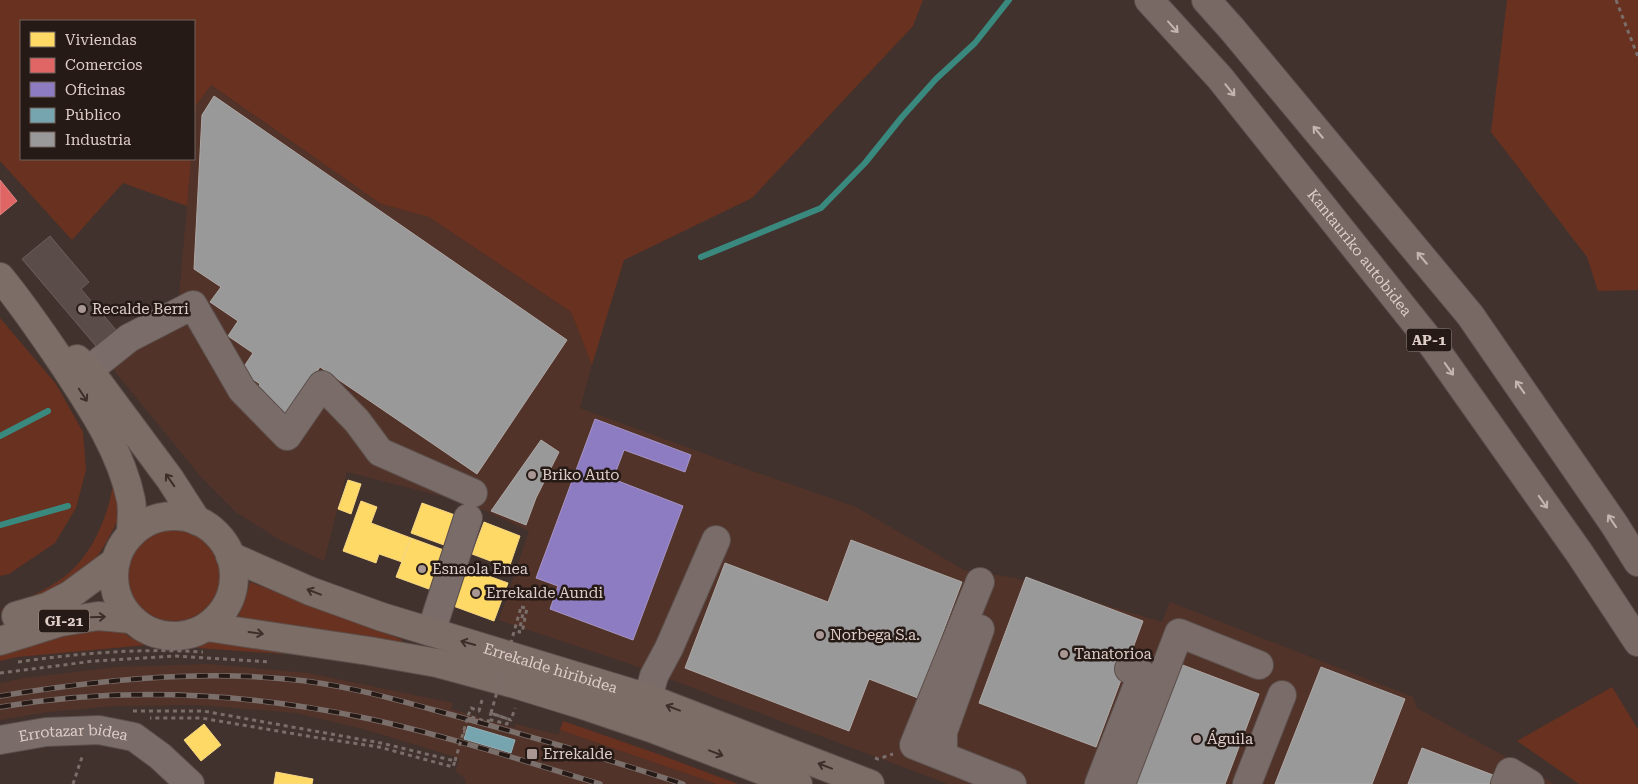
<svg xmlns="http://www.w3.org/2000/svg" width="1638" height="784" font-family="'Roboto Serif',serif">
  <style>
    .built { fill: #523329 }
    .green { fill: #69311f }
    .homes { fill: #ffd966; stroke: #f5d683 }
    .shops { fill: #e06666; stroke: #e08583 }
    .offices { fill: #8e7cc3; stroke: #a695c4 }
    .public { fill: #76a5af; stroke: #96b1b6 }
    .industry { fill: #999; stroke: #aea9a7 }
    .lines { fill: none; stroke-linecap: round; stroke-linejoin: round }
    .stream { stroke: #3a897f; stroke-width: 6 }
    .building { fill: #5a4d49; stroke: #6b5f5b }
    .minor-casing { stroke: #5c4f4b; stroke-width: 30 }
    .major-casing { stroke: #5c4f4b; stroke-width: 30 }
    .highway-casing { stroke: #5c4f4b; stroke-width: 30 }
    .path { stroke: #7a6e6a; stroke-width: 3; stroke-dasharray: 4 4; stroke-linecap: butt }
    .minor { stroke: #7a6d69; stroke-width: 28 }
    .major { stroke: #7d6d67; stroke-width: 28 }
    .highway { stroke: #786965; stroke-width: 28 }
    .rail-casing { stroke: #7b6f6c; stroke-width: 5.5 }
    .rail { stroke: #261a16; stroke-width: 4; stroke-dasharray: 11; stroke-linecap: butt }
    .path-bridge { stroke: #7a6e6a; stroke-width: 3; stroke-dasharray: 4 4; stroke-linecap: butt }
    .oneway { stroke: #c5b5af }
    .oneway2 { stroke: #3c2f2a }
    .poi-dot { fill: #a89792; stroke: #261a16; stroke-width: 2 }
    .labels { text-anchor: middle; stroke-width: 5; stroke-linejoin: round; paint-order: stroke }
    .shield { fill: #261a16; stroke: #a89893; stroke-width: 1 }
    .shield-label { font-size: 14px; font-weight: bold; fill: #dfcec8 }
    .street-label { font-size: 15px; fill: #dfcec8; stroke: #261a16 }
    .poi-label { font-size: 15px; fill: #dfcec8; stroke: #261a16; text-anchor: start }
  </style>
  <rect width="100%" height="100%" fill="#41322e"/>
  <path class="built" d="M 210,85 L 381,204 L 429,217 L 571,312 L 592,365 L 580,408 L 738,466 L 856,507 L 964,570 L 1015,578 L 1162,622 L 1170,602 L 1413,697 L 1417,708 L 1555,784 L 948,784 L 627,663 L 499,620 L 529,531 L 468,503 L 347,472 L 324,561 L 280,540 L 236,512 L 201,477 L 99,352 L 179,297 L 191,159 L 194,159 L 196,105 Z
    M 208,664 L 308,673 L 453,703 L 451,709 L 514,728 L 516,724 L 558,735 L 560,730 L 717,784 L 465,784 L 466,780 L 456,771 L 459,758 L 363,729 L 296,713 L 199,705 L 115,706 L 48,712 L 0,720 L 0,683 L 24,678 L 117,667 Z"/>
  <path class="green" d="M 0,0 L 923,0 L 913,26 L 752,198 L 624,260 L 592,365 L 571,312 L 429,217 L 381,204 L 211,85 L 196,105 L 194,129 L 194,21 L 21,21 L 21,159 L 191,159 L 187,206 L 123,183 L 72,240 L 0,161 Z
    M 1507,0 L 1638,0 L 1638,290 L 1598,291 L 1587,257 L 1491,132 Z
    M 0,318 L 56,384 L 83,432 L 86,470 L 76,508 L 55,543 L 9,574 L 0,576 Z
    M 113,485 L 118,498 L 117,522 L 104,546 L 88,571 L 16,612 L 0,610 C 24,600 51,589 71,571 C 94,550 108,515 113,485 Z
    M127 574a47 47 0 1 1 94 0a47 47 0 1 1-94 0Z
    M 250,582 L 403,640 L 389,647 L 238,617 L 246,597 Z
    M 82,626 L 123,632 L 129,637 L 147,645 L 17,657 L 0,661 L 0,651 Z
    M 209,640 L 276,647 L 283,654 L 197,648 Z
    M 1612,687 L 1638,729 L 1638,784 L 1579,784 L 1517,741 Z
    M 563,721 L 658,754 L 738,784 L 717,784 L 560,730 Z"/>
  <path class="homes" d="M 348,480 L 361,484 L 351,514 L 338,509 Z
    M 361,501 L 377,507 L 371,523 L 411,538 L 402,562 L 379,554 L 376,563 L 343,551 Z
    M 422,503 L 455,515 L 444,545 L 411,533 Z
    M 484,522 L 520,536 L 509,568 L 472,554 Z
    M 411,538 L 452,553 L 437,592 L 396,577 Z
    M 458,565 L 508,583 L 494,621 L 445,603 Z
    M 204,724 L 221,745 L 201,761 L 184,740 Z
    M 276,772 L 313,779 L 312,784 L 274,784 Z"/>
  <path class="shops" d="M 0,180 L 17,201 L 0,215 Z"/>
  <path class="offices" d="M 595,419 L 691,455 L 685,472 L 624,450 L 613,479 L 683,506 L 633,640 L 550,609 L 558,586 L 536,578 Z"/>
  <path class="public" d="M 468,726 L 515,740 L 511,753 L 464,739 Z"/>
  <path class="industry" d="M 214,96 L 567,340 L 477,474 L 320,367 L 285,418 L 252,396 L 260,384 L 241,371 L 253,353 L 228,336 L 238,321 L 210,302 L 221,287 L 194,269 L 202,115 Z
    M 541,440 L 559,452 L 536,498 L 526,525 L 491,511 Z
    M 851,540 L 962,582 L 918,698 L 869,679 L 849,731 L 685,668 L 725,563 L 828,602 Z
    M 1026,577 L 1143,621 L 1096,747 L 979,703 Z
    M 1180,664 L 1259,694 L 1225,784 L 1136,784 Z
    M 1321,667 L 1405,699 L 1372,784 L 1275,784 Z
    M 1422,748 L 1493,775 L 1489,784 L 1408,784 Z"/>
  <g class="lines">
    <path class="stream" d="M 701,257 L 821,208 L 865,163 L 902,117 L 936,79 L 975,43 L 1009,0
      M 0,436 L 48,411
      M 0,525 L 68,506"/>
  </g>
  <path class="building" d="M 50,236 L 89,282 L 81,289 L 116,330 L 96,346 L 22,259 Z"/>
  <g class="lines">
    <defs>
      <g id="minor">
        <path d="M 89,370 L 129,338 L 193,305 L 242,390 L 287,436 L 322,385 L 357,421 L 380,452 L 473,493"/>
        <path d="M 980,582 L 914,745 L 1012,784"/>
        <path d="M 431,632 L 468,518"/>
        <path d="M 648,698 L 654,676 L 669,648 L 716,540"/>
        <path id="s1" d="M 0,740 L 46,732 L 99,730 L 134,737 L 160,756 L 190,784"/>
        <path d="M 943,756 L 943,732 L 980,629"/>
        <path d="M 1099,784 L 1142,674 L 1129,669"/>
        <path d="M 1121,784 L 1179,633 L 1259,665"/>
        <path d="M 1247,784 L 1282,695"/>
        <path d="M 1505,784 L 1510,772 L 1530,784"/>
      </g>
      <g id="major">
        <path d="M 0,277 C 24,306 44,336 65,367 C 92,408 121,451 131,500 C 133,511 131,523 131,534"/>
        <path d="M 77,359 L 89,370 L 170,479 L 197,521"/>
        <circle cx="174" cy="576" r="60"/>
        <path id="s2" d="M 230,556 L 310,591 L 382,617 L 648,698 L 870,784"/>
        <path d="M 16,616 L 47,607 L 70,595 L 116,561"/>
        <path d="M 207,627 L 369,651 L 437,663 L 515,684 L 583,705 L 651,728 L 798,784"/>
        <path d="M 0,641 L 61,622 L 98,616 L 131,619"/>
      </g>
      <g id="highway">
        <path id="s3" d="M 1149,0 L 1220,78 L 1429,340 L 1580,554 L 1638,642"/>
        <path d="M 1206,0 L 1232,29 L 1470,315 L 1614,524 L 1638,562"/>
      </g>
    </defs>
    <use href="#minor" class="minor-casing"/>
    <use href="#major" class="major-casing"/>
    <use href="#highway" class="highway-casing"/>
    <path class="path" d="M 1616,0 L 1638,57
      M 521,607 L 527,608 L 522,633
      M 521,632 L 519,632 L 523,613
      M 18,662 C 80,653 141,648 203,652
      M 0,673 L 94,661 L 176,656 L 270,662
      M 482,700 L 479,711 L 471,708 L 468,716 L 488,722 L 491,713 L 508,719 L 507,724 L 491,720 L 493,714 L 511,720 L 515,708
      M 133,711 L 203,711 L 381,743 L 455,761 L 453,767 L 379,747 L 313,737 L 201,718 L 150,718
      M 463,732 L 466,732
      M 875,758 L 878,759 L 893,754
      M 73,784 L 83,754"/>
    <use href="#minor" class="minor"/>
    <use href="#major" class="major"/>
    <use href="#highway" class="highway"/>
    <defs>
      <path id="rail" d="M 0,696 C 94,681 190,670 286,679 C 346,684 404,702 463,718 C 537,738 610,760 683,784
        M 0,707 C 122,686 249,693 370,719 C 447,736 524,761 600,784"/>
    </defs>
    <use href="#rail" class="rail-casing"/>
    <use href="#rail" class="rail"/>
    <path class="path-bridge" d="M 491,713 L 521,607
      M 455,761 L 468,716"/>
  </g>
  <defs><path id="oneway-shaft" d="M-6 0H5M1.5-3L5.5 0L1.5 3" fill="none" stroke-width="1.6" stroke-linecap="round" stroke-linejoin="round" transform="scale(1.25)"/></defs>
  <g class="oneway">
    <use href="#oneway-shaft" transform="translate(1173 27) rotate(48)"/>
    <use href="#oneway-shaft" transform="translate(1230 90) rotate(51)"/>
    <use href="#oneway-shaft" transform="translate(1318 132) rotate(-130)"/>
    <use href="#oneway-shaft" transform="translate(1422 258) rotate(-130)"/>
    <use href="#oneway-shaft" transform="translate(1449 369) rotate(55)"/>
    <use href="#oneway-shaft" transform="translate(1520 387) rotate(-125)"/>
    <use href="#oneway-shaft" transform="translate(1543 502) rotate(55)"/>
    <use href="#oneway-shaft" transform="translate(1612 521) rotate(-124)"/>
  </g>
  <g class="oneway2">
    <use href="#oneway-shaft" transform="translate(83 395) rotate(57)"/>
    <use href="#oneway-shaft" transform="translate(170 480) rotate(-125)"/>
    <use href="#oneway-shaft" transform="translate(314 592) rotate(-159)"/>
    <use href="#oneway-shaft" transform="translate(98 617) rotate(-2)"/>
    <use href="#oneway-shaft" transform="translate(256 633) rotate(8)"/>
    <use href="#oneway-shaft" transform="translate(468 643) rotate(-164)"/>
    <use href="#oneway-shaft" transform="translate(673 708) rotate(-159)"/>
    <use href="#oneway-shaft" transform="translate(716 753) rotate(21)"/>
    <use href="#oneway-shaft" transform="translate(825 766) rotate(-159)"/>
  </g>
  <g class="poi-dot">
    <circle cx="82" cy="309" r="5"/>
    <circle cx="532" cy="475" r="5"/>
    <circle cx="422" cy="569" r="5"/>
    <circle cx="476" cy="593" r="5"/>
    <circle cx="820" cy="635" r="5"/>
    <circle cx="1064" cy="654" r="5"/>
    <circle cx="1197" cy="739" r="5"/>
    <rect x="526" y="748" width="12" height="12" rx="2.5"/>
  </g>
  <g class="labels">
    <g class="shield">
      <rect x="1406.5" y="328.5" width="45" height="23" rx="4"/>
      <rect x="39" y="609.5" width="50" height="23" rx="4"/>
    </g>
    <g class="shield-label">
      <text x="1429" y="345">AP-1</text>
      <text x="64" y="626">GI-21</text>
    </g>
    <g class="street-label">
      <text dy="5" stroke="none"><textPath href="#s3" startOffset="329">Kantauriko autobidea</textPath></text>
      <text dy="5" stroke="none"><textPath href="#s2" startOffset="340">Errekalde hiribidea</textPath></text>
      <text dy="5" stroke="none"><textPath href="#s1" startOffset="74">Errotazar bidea</textPath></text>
    </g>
    <g class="poi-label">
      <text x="92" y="314">Recalde Berri</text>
      <text x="542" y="480">Briko Auto</text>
      <text x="432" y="574">Esnaola Enea</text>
      <text x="486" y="598">Errekalde Aundi</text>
      <text x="830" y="640">Norbega S.a.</text>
      <text x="1074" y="659">Tanatorioa</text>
      <text x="1207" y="744">Águila</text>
      <text x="543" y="759">Errekalde</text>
    </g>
  </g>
  <rect x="20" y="20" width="175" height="140" fill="#261a16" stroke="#70625d"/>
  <rect x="30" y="32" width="25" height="15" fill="#ffd966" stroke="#70625d"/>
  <text x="65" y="45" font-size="15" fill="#dfcec8">Viviendas</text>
  <rect x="30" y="58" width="25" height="15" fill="#e06666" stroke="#70625d"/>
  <text x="65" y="70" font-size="15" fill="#dfcec8">Comercios</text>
  <rect x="30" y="82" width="25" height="15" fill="#8e7cc3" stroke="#70625d"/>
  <text x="65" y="95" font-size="15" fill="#dfcec8">Oficinas</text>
  <rect x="30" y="108" width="25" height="15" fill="#76a5af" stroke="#70625d"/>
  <text x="65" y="120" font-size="15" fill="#dfcec8">Público</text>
  <rect x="30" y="132" width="25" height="15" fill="#999999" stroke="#70625d"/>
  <text x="65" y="145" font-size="15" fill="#dfcec8">Industria</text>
</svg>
